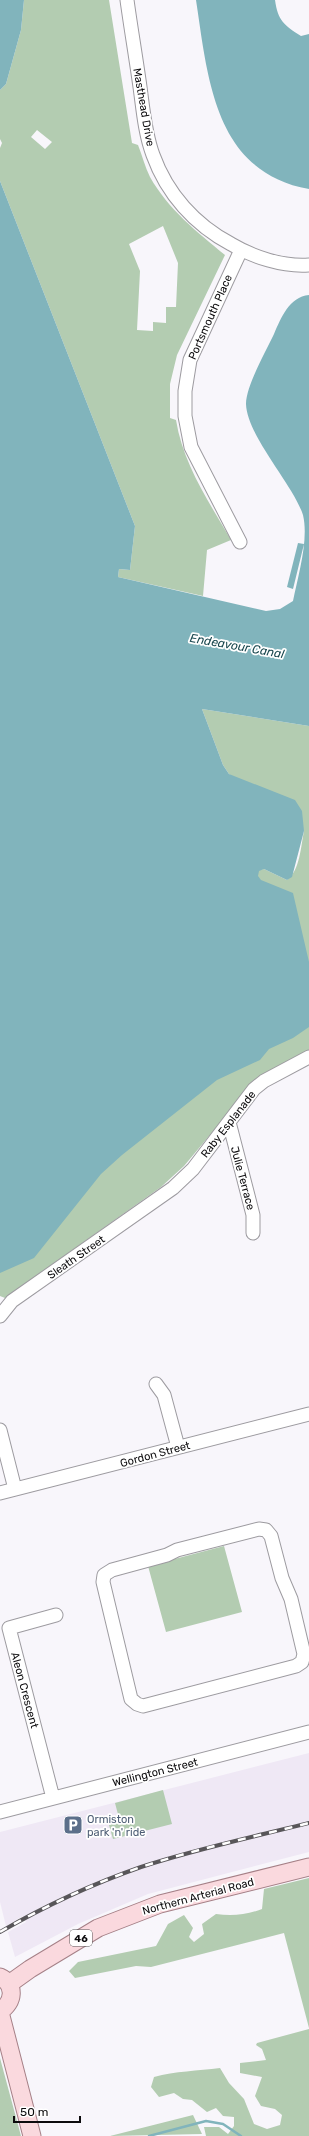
<svg xmlns="http://www.w3.org/2000/svg" width="309" height="2136" font-family="Rubik,sans-serif">
  <style>
    .built { fill: #efe8f5 }
    .green { fill: #b3ccb1; fill-rule: evenodd }
    .water { fill: #81b4bc }
    .lines { fill: none; stroke-linecap: round; stroke-linejoin: round }
    .stream { stroke: #81b4bc; stroke-width: 2.5 }
    .minor-casing { stroke: #9d9ba0; stroke-width: 15 }
    .major-casing { stroke: #a58087; stroke-width: 19 }
    .minor { stroke: #fff; stroke-width: 13 }
    .major { stroke: #fad9de; stroke-width: 17 }
    .rail-casing { stroke: #585659; stroke-width: 4 }
    .rail { stroke: #fff; stroke-width: 2.5; stroke-dasharray: 8; stroke-linecap: butt }
    .labels { text-anchor: middle; stroke-width: 3.5; stroke-linejoin: round; paint-order: stroke }
    .shield { fill: #fff; stroke: #555456; stroke-width: 1 }
    .shield-label { font-size: 10px; font-weight: bold; fill: #0c0b0d }
    .street-label { font-size: 11px; fill: #0c0b0d; stroke: #fff }
    .service-label { font-size: 11px; fill: #4e5e75; stroke: #fff; text-anchor: start }
    .water-label { font-size: 12px; font-style: italic; fill: #17464d; stroke: #fff }
  </style>
  <rect width="100%" height="100%" fill="#f8f6fb"/>
  <path class="built" d="M 309,1753 L 309,1852 L 148,1894 L 78,1924 L 15,1957 L 8,1932 L 26,1922 L 23,1916 L 6,1926 L 0,1902 L 0,1832 Z"/>
  <path class="green" d="M 24,0 L 109,0 L 132,143 L 138,145 C 142,155 145,167 150,177 C 168,209 197,232 225,255 L 177,355 L 170,384 L 170,418 L 176,420 C 183,464 209,502 231,540 L 207,550 L 203,596 L 118,577 L 119,569 L 130,570 L 135,526 L 0,181 L 0,148 L 2,143 L 0,139 L 0,90 L 6,84 L 21,30 ZM 37,130 L 52,142 L 45,149 L 31,137 ZM 163,226 L 178,263 L 176,307 L 166,307 L 166,323 L 153,322 L 153,331 L 137,330 L 140,271 L 129,244 Z
    M 202,709 L 309,726 L 309,1050 L 261,1076 L 250,1087 L 184,1166 L 161,1187 L 5,1298 L 0,1296 L 0,1024 L 258,877 L 258,870 L 264,869 L 287,880 C 300,871 301,845 304,831 L 229,774 L 223,765 Z
    M 224,1546 L 242,1612 L 166,1632 L 148,1566 Z
    M 163,1790 L 172,1824 L 113,1839 L 109,1825 L 120,1822 L 115,1803 Z
    M 309,1878 L 309,2028 L 284,1933 L 151,1967 L 136,1966 L 75,1978 L 69,1971 L 78,1962 L 156,1946 L 168,1924 L 184,1915 L 193,1928 L 189,1937 L 194,1942 L 204,1934 L 202,1924 L 216,1914 C 232,1916 246,1915 262,1909 L 264,1889 Z
    M 309,2029 L 309,2136 L 206,2136 L 204,2127 L 219,2127 L 228,2134 L 234,2126 L 234,2117 L 223,2116 L 216,2108 L 207,2112 L 192,2100 L 183,2099 L 174,2093 L 159,2097 L 151,2087 L 154,2077 C 175,2071 198,2071 220,2068 L 229,2083 L 244,2099 L 254,2124 L 267,2129 L 280,2125 L 282,2115 L 275,2109 L 261,2106 L 255,2096 L 262,2077 L 240,2073 L 240,2063 L 266,2060 L 262,2049 L 256,2045 L 257,2043 Z
    M 0,2058 L 21,2136 L 0,2136 Z
    M 193,2115 L 202,2134 L 110,2136 Z"/>
  <path class="water" d="M 0,0 L 24,0 L 21,30 L 6,84 L 0,90 Z
    M 196,0 L 275,0 C 278,21 284,25 301,36 L 309,34 L 309,189 C 214,172 208,78 196,0 Z
    M 0,181 L 135,526 L 130,570 L 119,569 L 118,577 L 266,611 L 280,609 L 293,601 C 298,576 309,540 303,515 C 293,484 247,436 246,404 C 246,386 266,351 274,334 C 281,318 289,297 309,295 L 309,726 L 202,709 L 223,765 L 229,774 L 295,800 L 302,811 L 304,831 L 292,877 L 287,880 L 264,869 L 259,871 L 258,876 L 261,880 L 293,893 L 309,962 L 309,1027 L 293,1038 L 269,1049 L 260,1060 L 217,1080 L 122,1155 L 101,1174 L 34,1258 L 0,1273 Z
    M 298,543 L 304,544 L 293,589 L 287,587 Z"/>
  <g class="lines">
    <path class="stream" d="M 149,2136 L 206,2121 L 223,2124 L 241,2136"/>
    <defs>
      <path id="minor" d="M 127,0 C 131,29 136,58 140,87 C 143,109 145,134 153,155 C 167,194 195,225 231,244 C 253,257 283,267 309,265
        M 240,542 L 191,447 L 185,416 L 185,391 L 190,360 L 241,250
        M 229,1122 L 253,1215 L 253,1233
        M 0,1316 L 12,1301 L 173,1188 L 193,1169 L 254,1089 L 264,1081 L 309,1057
        M 156,1384 L 164,1395 L 178,1447
        M 0,1430 L 15,1489
        M 0,1493 L 309,1414
        M 259,1529 L 266,1530 L 271,1536 L 282,1578 L 291,1599 L 304,1654 L 302,1662 L 296,1666 L 143,1706 L 137,1704 L 131,1699 L 103,1582 L 104,1575 L 112,1570 L 167,1555 L 177,1550 Z
        M 53,1798 L 9,1628 L 56,1615
        M 0,1812 L 309,1732"/>
      <path id="major" d="M 9,1984 L 30,1969 L 98,1928 L 160,1904 L 309,1867
        M 0,2011 C 14,2003 16,1984 0,1977
        M 0,2012 L 32,2136"/>
    </defs>
    <use href="#minor" class="minor-casing"/>
    <use href="#major" class="major-casing"/>
    <use href="#minor" class="minor"/>
    <use href="#major" class="major"/>
    <defs>
      <path id="rail" d="M 0,1932 C 45,1906 92,1884 141,1867 C 196,1849 253,1837 309,1823"/>
    </defs>
    <use href="#rail" class="rail-casing"/>
    <use href="#rail" class="rail"/>
  </g>
  <defs>
    <symbol id="parking-square" viewBox="-11 -11 22 22"><rect x="-9" y="-9" width="18" height="18" rx="4" fill="#5c6f8a" stroke="#fff"/><path d="M-3.5-5.5H1a3.5 3.5 0 0 1 0 7H-1V5.5H-3.5ZM-1-3.4V-.6H.8a1.4 1.4 0 0 0 0-2.8Z" fill="#fff"/></symbol>
  </defs>
  <g fill-rule="evenodd">
    <use href="#parking-square" x="62" y="1814" width="22" height="22"/>
  </g>
  <g class="labels">
    <rect class="shield" x="70" y="1930" width="22" height="16" rx="3"/>
    <g class="shield-label">
      <text x="81" y="1942">46</text>
    </g>
    <g class="street-label">
      <text transform="translate(144 107) rotate(80)" y="4">Masthead Drive</text>
      <text transform="translate(210 317) rotate(-66)" y="4">Portsmouth Place</text>
      <text transform="translate(228 1124) rotate(-52)" y="4">Raby Esplanade</text>
      <text transform="translate(243 1178) rotate(75)" y="4">Julie Terrace</text>
      <text transform="translate(76 1257) rotate(-35)" y="4">Sleath Street</text>
      <text transform="translate(155 1454) rotate(-15)" y="4">Gordon Street</text>
      <text transform="translate(25 1690) rotate(75)" y="4">Aleon Crescent</text>
      <text transform="translate(155 1772) rotate(-14)" y="4">Wellington Street</text>
      <text transform="translate(198 1896) rotate(-15)" y="4">Northern Arterial Road</text>
    </g>
    <g class="service-label">
      <text x="87" y="1823">Ormiston<tspan x="87" dy="13">park 'n' ride</tspan></text>
    </g>
    <g class="water-label">
      <text transform="translate(237 646) rotate(10)" y="4">Endeavour Canal</text>
    </g>
  </g>
  <path d="M14 2116v6h66v-6" fill="none" stroke="#0c0b0d" stroke-width="2"/>
  <text x="20" y="2116" font-size="12" fill="#0c0b0d" stroke="#ffffff" stroke-width="3" paint-order="stroke">50 m</text>
</svg>
